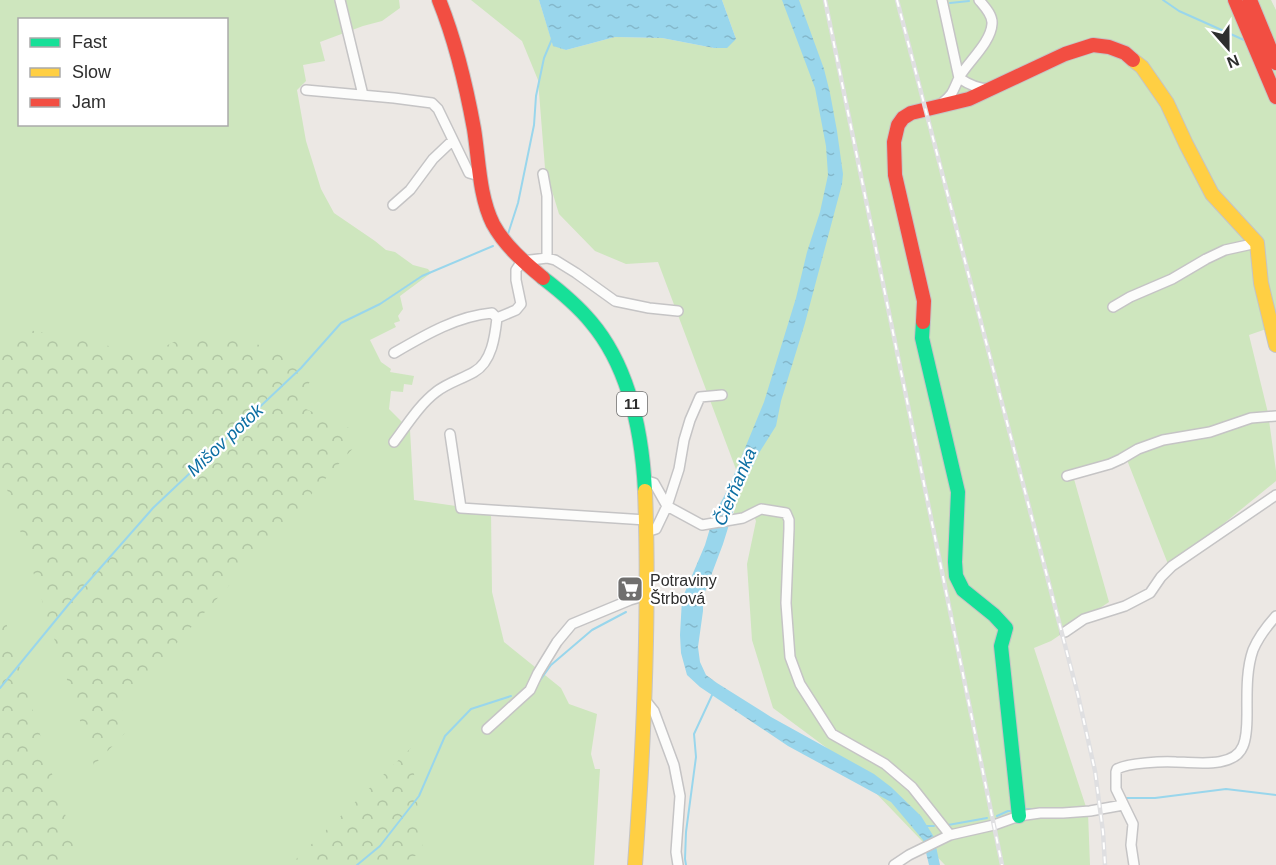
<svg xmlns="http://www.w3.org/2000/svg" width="1276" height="865" font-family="Arial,sans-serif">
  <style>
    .grass { fill: #cee6be; fill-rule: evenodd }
    .forest { fill: url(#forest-crowns) }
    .water { fill: url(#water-ripples) }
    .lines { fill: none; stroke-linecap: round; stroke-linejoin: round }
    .stream { stroke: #99d6ec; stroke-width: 2 }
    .street-casing { stroke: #c5c4c5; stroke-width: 12 }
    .fast-casing { stroke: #c5c4c5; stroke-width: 16 }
    .slow-casing { stroke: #c5c4c5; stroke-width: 16 }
    .jam-casing { stroke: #c5c4c5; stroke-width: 16 }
    .street { stroke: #fcfcfb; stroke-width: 9 }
    .fast { stroke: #16e098; stroke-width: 14 }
    .slow { stroke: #ffcf43; stroke-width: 14 }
    .jam { stroke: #f24e42; stroke-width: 14 }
    .rail-casing { stroke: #dfdfe1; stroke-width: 4.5 }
    .rail { stroke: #fff; stroke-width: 2; stroke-dasharray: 7; stroke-linecap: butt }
    .labels { text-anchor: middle; stroke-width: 4.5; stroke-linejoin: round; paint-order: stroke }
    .shield { fill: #fff; stroke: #6d6d6d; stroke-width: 1.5 }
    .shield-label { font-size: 15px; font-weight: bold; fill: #2e2e2e }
    .poi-label { font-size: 16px; fill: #2e2e2e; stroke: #fff; text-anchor: start }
    .water-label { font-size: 18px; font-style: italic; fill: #0d6fa3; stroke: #fff }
  </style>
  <defs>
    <pattern id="forest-crowns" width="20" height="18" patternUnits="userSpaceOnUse" patternTransform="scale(1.5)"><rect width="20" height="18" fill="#cee6be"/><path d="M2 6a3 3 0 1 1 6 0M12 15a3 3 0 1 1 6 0" fill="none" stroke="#b1c6a4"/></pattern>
    <pattern id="water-ripples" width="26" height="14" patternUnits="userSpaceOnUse" patternTransform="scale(1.5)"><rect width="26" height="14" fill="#99d6ec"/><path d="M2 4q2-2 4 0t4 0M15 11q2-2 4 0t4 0" fill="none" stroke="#84b8cb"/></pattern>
  </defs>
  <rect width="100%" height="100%" fill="#ece8e4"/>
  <path class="grass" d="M 0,0 L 399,0 L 400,8 L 382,21 L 363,26 L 320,42 L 325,61 L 303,65 L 306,81 L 297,90 L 306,141 L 321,189 L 334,213 L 375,241 L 386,250 L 395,252 L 413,265 L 428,269 L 431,273 L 400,296 L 403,309 L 398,316 L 400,321 L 394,323 L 396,327 L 370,340 L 381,362 L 391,369 L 390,372 L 414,376 L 412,385 L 404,384 L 403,392 L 391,391 L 389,409 L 410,430 L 414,500 L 491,511 L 492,592 L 504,642 L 561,688 L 569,704 L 597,714 L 591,754 L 595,769 L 600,769 L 594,865 L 0,865 ZM 20,20 L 226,20 L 226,124 L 20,124 Z
    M 471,0 L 539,0 L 553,45 L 566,50 L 615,37 L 662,38 L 714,48 L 736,39 L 722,0 L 1271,0 L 1276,10 L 1276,329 L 1275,326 L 1249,335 L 1268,413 L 1276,471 L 1276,481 L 1217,529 L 1168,564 L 1127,460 L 1074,479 L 1109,602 L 1051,641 L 1034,648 L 1088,813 L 1090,865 L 945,865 L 847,763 L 773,708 L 752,640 L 747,564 L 756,521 L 752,511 L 733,517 L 737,499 L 743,488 L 658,262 L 626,264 L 595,251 L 559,214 L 545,168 L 538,80 L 522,41 Z"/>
  <path class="forest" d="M 24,329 L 149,354 L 176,341 L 217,334 L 230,335 L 317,365 L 299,406 L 365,435 L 120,706 L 130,728 L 94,765 L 0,467 L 0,356 Z
    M 0,603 L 60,800 L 75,842 L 66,865 L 0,865 Z
    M 411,748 L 423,851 L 400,865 L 290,865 Z"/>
  <path class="water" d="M 539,0 L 722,0 L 736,39 L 727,48 L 714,48 L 662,38 L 615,37 L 566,50 L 553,46 Z
    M 782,0 L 799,0 L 824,69 L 830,93 L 837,131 L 843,174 L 842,184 L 805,323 L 781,401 L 776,426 L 759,453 L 737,499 L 723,544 L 703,597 L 703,611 L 698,647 L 700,662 L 706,675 L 717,683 L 771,717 L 874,774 L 891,787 L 921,816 L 934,837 L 940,865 L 929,865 L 923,840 L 891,802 L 788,746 L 700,687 L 687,675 L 681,653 L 680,635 L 682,599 L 705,545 L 714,515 L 729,487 L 764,402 L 796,298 L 807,252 L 820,212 L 828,175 L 826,146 L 815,88 Z"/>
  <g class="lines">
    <path class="stream" d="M 1163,0 L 1179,11 L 1244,40
      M 950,3 L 969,1
      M 508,234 L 518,203 L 534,125 L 536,96 L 544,58 L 552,39
      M 662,605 L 683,602
      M 538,683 L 551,665 L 592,630 L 626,612
      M 0,688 L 73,599 L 153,508 L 301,368 L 341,323 L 380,304 L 422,276 L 493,246
      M 1125,798 L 1155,798 L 1226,789 L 1276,795
      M 1024,809 L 1035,809
      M 997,816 L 1008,811 L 1014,811
      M 948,825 L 987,818
      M 925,826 L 934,826
      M 357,865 L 380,846 L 419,796 L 445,736 L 471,709 L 511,696
      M 686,865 L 685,859 L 686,832 L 696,757 L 694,734 L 713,693"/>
    <defs>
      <path id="street" d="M 340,0 L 363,95
        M 942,0 L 959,78 C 968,84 978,89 989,89
        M 306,90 L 394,98 L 432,103 L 438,109 L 469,173 L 476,175 L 481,174
        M 942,103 C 955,93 953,89 960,76 C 969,61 991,42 992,24 C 993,15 984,6 979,0
        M 543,174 L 547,196 L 547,258
        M 393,205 L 410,190 L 433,159 L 453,140
        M 1113,307 L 1130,297 L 1172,279 L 1206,259 L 1225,250 L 1257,243
        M 394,353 C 425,335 457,316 492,313 L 497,318
        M 450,434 L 461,508 L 646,520
        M 394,442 C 407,425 419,405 436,392 C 447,383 462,379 474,372 C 492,362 495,336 497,318 L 516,310 L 521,304 L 516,280 L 516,270 L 522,261 L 547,258 L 555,260 L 576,273 L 615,301 L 649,308 L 678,311
        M 1067,476 L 1110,464 L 1121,459 L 1138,449 L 1163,440 L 1210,432 L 1251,418 L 1276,416
        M 644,480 L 654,483 L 667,506 L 702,525 L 743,518 L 761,509 L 786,513 L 789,520 L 789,529 L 786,603 L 790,657 L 800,684 L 832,734 L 885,764 L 912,787 L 950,835
        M 646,532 L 656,529 L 667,506 L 679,469 L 684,440 L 690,420 L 700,397 L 722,395
        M 1065,632 L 1084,619 L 1125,606 L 1150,593 L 1161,577 L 1172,566 L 1276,495
        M 646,701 L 654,711 L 674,765 L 680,796 L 676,852 L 678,865
        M 487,729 L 530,690 L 538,673 L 557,642 L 572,624 L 630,600 L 647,595
        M 894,865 L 909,855 L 950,835 L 994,825 L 1019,816 L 1040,813 L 1063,813 L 1090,811 L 1123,805
        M 1134,865 L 1131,845 L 1133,824 L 1116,789 L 1116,772 L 1117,769 C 1128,763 1163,761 1176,762 C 1195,762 1234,769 1243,746 C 1247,737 1247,724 1247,714 C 1247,694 1246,670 1253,650 C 1258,638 1267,626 1276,616"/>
      <path id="fast" d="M 543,278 C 560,291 577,305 591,322 C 630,368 642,432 645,491
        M 923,322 L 922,338 L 958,492 L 955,562 L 956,576 L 963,590 L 994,615 L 1006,628 L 1001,646 L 1019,816"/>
      <path id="slow" d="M 1133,60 L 1142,67 L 1167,103 L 1186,144 L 1212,194 L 1257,243 L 1261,283 L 1276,345
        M 635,865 C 644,741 650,616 645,491"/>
      <path id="jam" d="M 439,0 C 456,42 466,85 474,129 C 479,160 479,196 493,224 C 505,246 524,262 543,278
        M 1235,0 L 1276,97
        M 1250,0 L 1276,63
        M 923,322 L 924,301 L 895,175 L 894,142 L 898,125 L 903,118 L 911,113 L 969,99 L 1065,54 L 1093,45 L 1109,47 L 1125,53 L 1133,60"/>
    </defs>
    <use href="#street" class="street-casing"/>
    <use href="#fast" class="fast-casing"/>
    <use href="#slow" class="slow-casing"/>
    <use href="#jam" class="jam-casing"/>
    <use href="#street" class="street"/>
    <use href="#fast" class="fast"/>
    <use href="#slow" class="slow"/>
    <use href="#jam" class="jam"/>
    <defs>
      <path id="rail" d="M 825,0 L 1002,865
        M 897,0 L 1078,695 L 1095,771 L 1103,832 L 1105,865"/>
    </defs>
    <use href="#rail" class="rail-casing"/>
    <use href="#rail" class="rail"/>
  </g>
  <defs>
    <symbol id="supermarket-square" viewBox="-11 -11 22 22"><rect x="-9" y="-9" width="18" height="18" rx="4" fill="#706f6e" stroke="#fff"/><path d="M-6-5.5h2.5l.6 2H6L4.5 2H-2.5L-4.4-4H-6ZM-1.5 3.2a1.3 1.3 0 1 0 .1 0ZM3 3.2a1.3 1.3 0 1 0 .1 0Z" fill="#fff"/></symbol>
  </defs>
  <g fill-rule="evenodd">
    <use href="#supermarket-square" x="615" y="574" width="30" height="30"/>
  </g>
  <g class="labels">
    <rect class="shield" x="617" y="392" width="30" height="24" rx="4.5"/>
    <g class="shield-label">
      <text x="632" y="409">11</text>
    </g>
    <g class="poi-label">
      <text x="650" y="586">Potraviny<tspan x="650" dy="18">Štrbová</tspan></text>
    </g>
    <g class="water-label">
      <text transform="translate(225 440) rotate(-43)" y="6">Mišov potok</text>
      <text transform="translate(735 487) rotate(-67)" y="6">Čierňanka</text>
    </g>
  </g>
  <rect x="18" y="18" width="210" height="108" fill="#ffffff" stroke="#ababab" stroke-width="1.5"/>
  <rect x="30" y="38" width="30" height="9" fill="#16e098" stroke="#ababab" stroke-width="1.5"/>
  <text x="72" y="48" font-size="18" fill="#2e2e2e">Fast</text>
  <rect x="30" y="68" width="30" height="9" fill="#ffcf43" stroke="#ababab" stroke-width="1.5"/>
  <text x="72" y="78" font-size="18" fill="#2e2e2e">Slow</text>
  <rect x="30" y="98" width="30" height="9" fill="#f24e42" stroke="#ababab" stroke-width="1.5"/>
  <text x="72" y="108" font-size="18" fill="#2e2e2e">Jam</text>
  <g transform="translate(1228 48) rotate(159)" stroke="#ffffff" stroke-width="4.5" paint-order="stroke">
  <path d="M0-4.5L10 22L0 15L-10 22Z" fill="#2e2e2e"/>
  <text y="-9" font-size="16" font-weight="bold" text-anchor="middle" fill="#2e2e2e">N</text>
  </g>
</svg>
